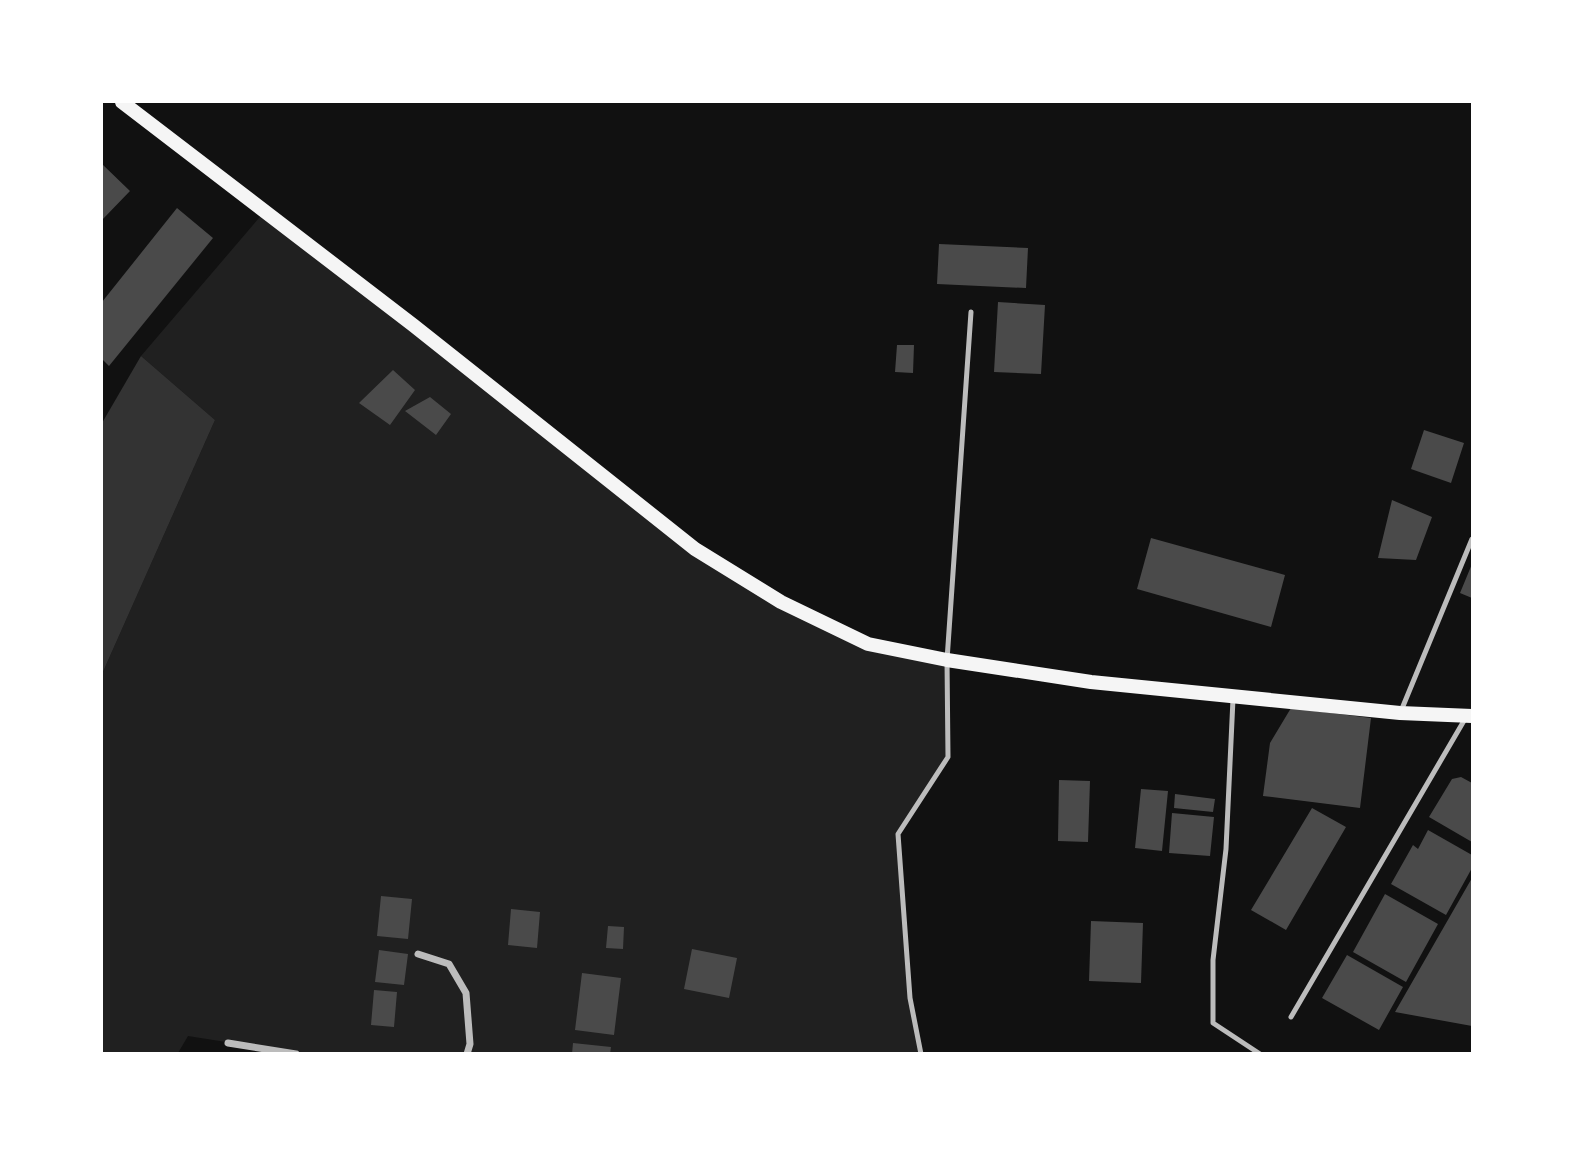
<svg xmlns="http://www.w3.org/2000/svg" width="1574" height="1155" font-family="'Sofia Sans Condensed',sans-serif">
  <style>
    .green { fill: #202020 }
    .water { fill: #333 }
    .building { fill: #4a4a4a }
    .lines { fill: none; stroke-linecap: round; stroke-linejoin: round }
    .service { stroke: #bcbcbc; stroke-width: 5 }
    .minor { stroke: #bcbcbc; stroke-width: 7 }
    .secondary { stroke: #f5f5f5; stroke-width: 14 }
  </style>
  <rect width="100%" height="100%" fill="#111"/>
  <path class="green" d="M 265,211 L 695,549 L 868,643 L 947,660 L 948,757 L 898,835 L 910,998 L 921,1053 L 302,1054 L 188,1036 L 178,1053 L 102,1054 L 102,674 L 215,420 L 141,356 Z"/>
  <path class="water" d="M 141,356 L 215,420 L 102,674 L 102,423 Z"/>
  <path class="building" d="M 102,164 L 130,191 L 102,220 Z
    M 177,208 L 213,238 L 109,366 L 102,359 L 102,302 Z
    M 939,244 L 1028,248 L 1026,288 L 937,284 Z
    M 998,302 L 1045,305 L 1041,374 L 994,372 Z
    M 897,345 L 914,345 L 913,373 L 895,372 Z
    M 393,370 L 415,390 L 390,425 L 359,403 Z
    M 430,397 L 451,414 L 436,435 L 405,411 Z
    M 1424,430 L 1464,443 L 1451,483 L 1411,469 Z
    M 1392,500 L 1432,517 L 1416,560 L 1378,558 Z
    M 1151,538 L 1285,575 L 1271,627 L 1137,589 Z
    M 1472,564 L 1472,598 L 1460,593 Z
    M 1291,708 L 1371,718 L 1360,808 L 1263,796 L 1270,743 Z
    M 1461,777 L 1472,783 L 1472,842 L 1429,817 L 1452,779 Z
    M 1059,780 L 1090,781 L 1088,842 L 1058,841 Z
    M 1141,789 L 1168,791 L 1162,851 L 1135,848 Z
    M 1175,794 L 1215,799 L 1213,812 L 1174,808 Z
    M 1312,808 L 1346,827 L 1286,930 L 1251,910 Z
    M 1172,813 L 1214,817 L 1210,856 L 1169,853 Z
    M 1428,830 L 1472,855 L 1472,868 L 1446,915 L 1391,884 L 1413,845 L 1418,849 Z
    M 1472,878 L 1472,1026 L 1395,1012 Z
    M 1385,894 L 1438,924 L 1406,982 L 1353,952 Z
    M 381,896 L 412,899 L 408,939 L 377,936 Z
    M 511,909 L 540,912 L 537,948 L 508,945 Z
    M 1091,921 L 1143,923 L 1141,983 L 1089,981 Z
    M 608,926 L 624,927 L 623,949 L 606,948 Z
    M 692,949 L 737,958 L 729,998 L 684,989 Z
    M 379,950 L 408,954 L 404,985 L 375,982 Z
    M 1347,955 L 1403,987 L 1379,1030 L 1322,998 Z
    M 582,973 L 621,978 L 614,1035 L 575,1030 Z
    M 374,990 L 397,992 L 394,1027 L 371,1025 Z
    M 573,1043 L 611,1047 L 610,1054 L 572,1054 Z"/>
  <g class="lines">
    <path class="service" d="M 1233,699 L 1226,849 L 1213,960 L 1213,1023 L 1260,1054
      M 1401,711 L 1472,539
      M 1291,1017 L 1465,719
      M 921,1054 L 910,998 L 898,834 L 948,757 L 947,660 L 971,312"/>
    <path class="minor" d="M 418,954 L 449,964 L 466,993 L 470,1044 L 467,1054
      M 228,1043 L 296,1054"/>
    <path class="secondary" d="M 122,102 L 413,325 L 695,549 L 781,602 L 868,644 L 947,660 L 1091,682 L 1400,713 L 1472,716"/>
  </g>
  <rect width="1574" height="1155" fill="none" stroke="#ffffff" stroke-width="206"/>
</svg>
